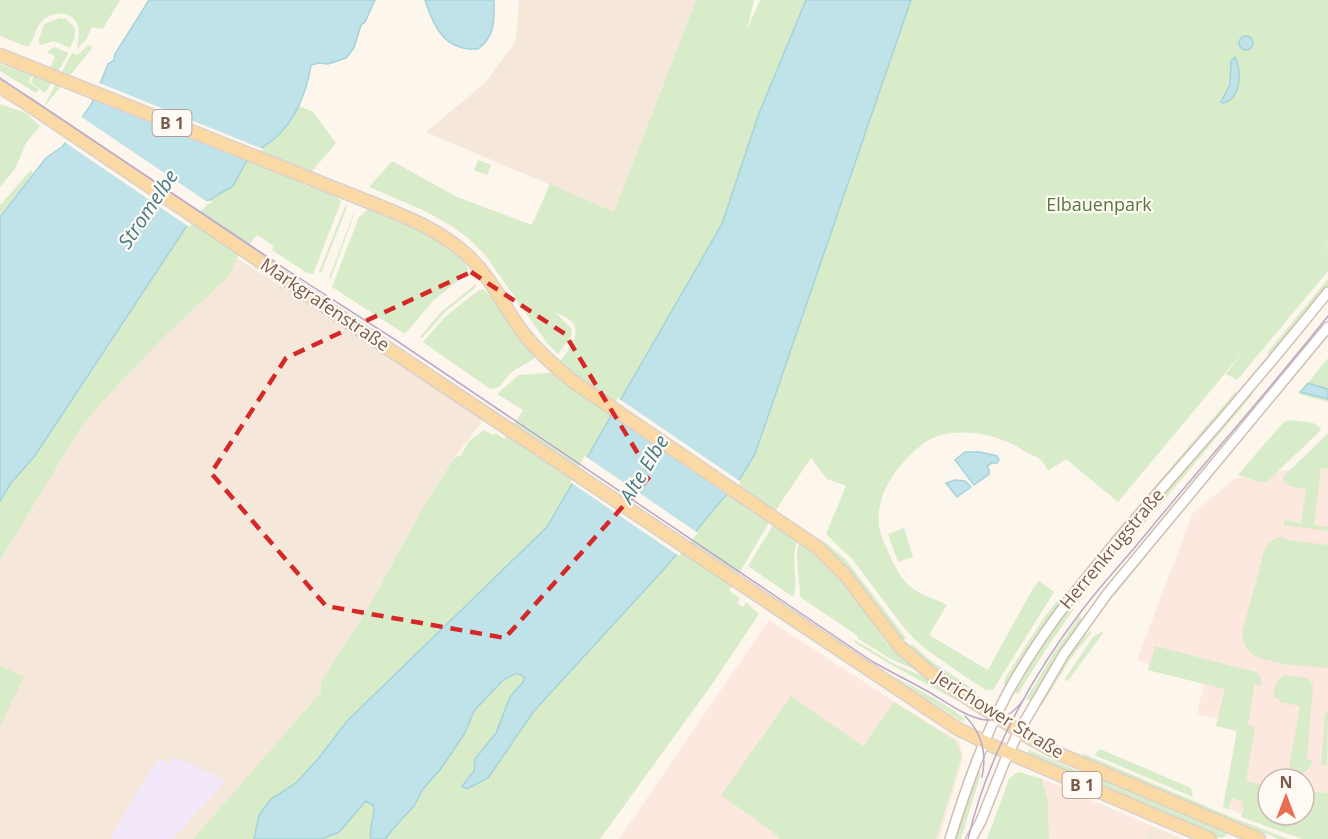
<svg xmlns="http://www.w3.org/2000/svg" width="1328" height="839" font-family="'Open Sans',sans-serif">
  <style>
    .residential { fill: #f5e8da }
    .commercial { fill: #fde8e0; fill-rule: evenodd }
    .education { fill: #f3e8fa }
    .green { fill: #d8ecc9 }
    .water { fill: #bfe3e8; stroke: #a5d3da; stroke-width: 1.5 }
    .pier { fill: #fdf6ec }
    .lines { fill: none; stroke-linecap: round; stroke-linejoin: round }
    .tertiary-casing { stroke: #d1beb0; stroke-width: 12 }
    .primary-casing { stroke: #dad1cd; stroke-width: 15 }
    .tertiary { stroke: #fff; stroke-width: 9 }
    .primary { stroke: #fbd9a5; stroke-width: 12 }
    .tram { stroke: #b9a8c9; stroke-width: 1.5 }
    .marked { fill: none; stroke: #d62828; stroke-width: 4.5; stroke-dasharray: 12 8; stroke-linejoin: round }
    .labels { text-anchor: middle; stroke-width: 4.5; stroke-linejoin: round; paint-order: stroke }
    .shield { fill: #fffaf3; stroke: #a28b7f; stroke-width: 1.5 }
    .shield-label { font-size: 16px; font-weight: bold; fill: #7a5c4d }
    .park-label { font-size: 18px; fill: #537a41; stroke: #fffaf3 }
    .street-label { font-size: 18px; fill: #7a5c4d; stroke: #fffaf3 }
    .water-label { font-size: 20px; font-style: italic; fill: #437c86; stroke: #fffaf3 }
  </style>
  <rect width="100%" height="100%" fill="#fdf6ec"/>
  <path class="residential" d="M 519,0 L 696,0 L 614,212 L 426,132 L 486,82 L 516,40 Z
    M 237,258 L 485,418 L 454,458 L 423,508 L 369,606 L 321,682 L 321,692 L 193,839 L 0,839 L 0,561 L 81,427 L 100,404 L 162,339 L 230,275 Z
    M 1150,825 L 1183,839 L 1144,839 Z"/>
  <path class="commercial" d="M 1328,463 L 1328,837 L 1262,822 L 1223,807 L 1237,731 L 1216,726 L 1218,719 L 1197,714 L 1204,684 L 1148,670 L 1149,664 L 1137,660 L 1193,513 L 1236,478 ZM 1268,779 L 1304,779 L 1304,815 L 1268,815 Z
    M 769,620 L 893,701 L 959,741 L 963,758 L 939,839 L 619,839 Z
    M 1042,779 L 1150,825 L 1144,839 L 1049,839 L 1048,800 Z"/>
  <path class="education" d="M 174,757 L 226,780 L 173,839 L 110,839 L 130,803 L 158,759 L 170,763 Z"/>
  <path class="green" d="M 0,0 L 120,0 L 103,29 L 92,27 L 86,40 L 77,49 C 77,43 80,34 78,26 C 72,8 47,11 39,25 C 34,32 34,41 28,47 L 0,36 Z
    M 696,0 L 754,0 L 747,30 L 760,0 L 806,0 L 758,116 L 722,224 L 547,527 L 347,721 L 318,759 L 296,783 L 271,799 L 259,815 L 254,839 L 193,839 L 321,692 L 321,682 L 369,606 L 423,508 L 454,458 L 461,455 L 469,441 L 484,430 L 493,435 L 496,433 L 504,439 L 523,410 L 497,394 L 519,375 L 549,373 C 558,363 582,339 574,325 C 571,319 561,315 555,312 L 572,329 L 571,337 L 558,354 L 547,343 L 486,256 L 468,238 L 453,227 L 427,212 L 369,187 L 392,161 L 457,197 L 532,225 L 550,184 L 614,212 Z
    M 911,0 L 1328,0 L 1328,242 L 1313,266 L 1328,243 L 1328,271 L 1237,380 L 1226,374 L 1247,347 L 1118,502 L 1066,459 L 1048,471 C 1041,454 1034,458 1021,449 C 997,433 951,425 925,442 C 915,450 904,461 896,471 C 884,488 877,505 879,526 C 881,537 886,547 890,556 C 894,565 900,576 907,584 C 917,594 934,598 947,605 L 929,635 L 988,670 L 1032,590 L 1039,581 L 1054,592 L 993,690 L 986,690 L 966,677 L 931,653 L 915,640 L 901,624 L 853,560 L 826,534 L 846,486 L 827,479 L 811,458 L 781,502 L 729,591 L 740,598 L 737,603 L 743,607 L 746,602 L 759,614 L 710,687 L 600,839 L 385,839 L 399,822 L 414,806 L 423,789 L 440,770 L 465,733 L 474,711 L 503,680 L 517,673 L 525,677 L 523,682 L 510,697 L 496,733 L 475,759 L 474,771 L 488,778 L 534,711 L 665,568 L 741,477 L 755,454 Z
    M 60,18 L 66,19 L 75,28 L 75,37 L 70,48 L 54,41 L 41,45 L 38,42 L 44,24 Z
    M 88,45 L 93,47 L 43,108 L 72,53 L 78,55 Z
    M 54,47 L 69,53 L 45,93 L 31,82 L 34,76 L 45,81 L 55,56 L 47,52 Z
    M 0,64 L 20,71 L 34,73 L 28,82 L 39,89 L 36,93 L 0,71 Z
    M 0,104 L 26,113 L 40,126 L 26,143 L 15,169 L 0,187 Z
    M 299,106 L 313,112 L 336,143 L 301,184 L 336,195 L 341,202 L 313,274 L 307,273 L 272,250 L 274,246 L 257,235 L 237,258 L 230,275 L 162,339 L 100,404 L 81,427 L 0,561 L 0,501 L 11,483 L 34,457 L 194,215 L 206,201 L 210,200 L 222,190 L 231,187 L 247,160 L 260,147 L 278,136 Z
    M 478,160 L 491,165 L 487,175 L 474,170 Z
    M 31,170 L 33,174 L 0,215 L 0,205 Z
    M 376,197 C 411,211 445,224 472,251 L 472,254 L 374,199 Z
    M 347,205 L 346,210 L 321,273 L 319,272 L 345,206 Z
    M 356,209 L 331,278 L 329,278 L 353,215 Z
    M 367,210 C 386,209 443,239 457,253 C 463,258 465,263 468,269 L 465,275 L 434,300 L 405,334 L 332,287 L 359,217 Z
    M 1328,279 L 1328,285 L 1270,355 L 1267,353 Z
    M 476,284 L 476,287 L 446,311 L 422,338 L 420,337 L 441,312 Z
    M 483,289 L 491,297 L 493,296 L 522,340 L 535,358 L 510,373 L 499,387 L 490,389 L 423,342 L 445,317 L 479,290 Z
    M 1328,358 L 1328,402 L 1299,394 Z
    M 1236,391 L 1235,397 L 1112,541 L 1109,540 Z
    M 1250,392 L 1253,394 L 1138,531 L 1135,527 Z
    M 1260,400 L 1262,401 L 1147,539 L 1146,537 Z
    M 1291,420 L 1313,423 L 1321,428 L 1320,431 L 1267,482 L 1260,482 L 1238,475 L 1280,426 L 1284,422 Z
    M 1328,433 L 1328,469 L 1321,468 L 1314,525 L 1328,527 L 1328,531 L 1284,525 L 1284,520 L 1301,523 L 1306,489 L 1290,486 L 1283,480 L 1284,476 Z
    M 1178,511 L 1177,517 L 1115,595 L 1111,595 Z
    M 773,525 L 798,539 C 789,561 800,580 793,597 L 748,566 Z
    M 904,528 L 913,557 L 898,562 L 888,534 Z
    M 812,535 L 826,543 L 846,560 L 906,638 L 902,642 L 810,536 Z
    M 1281,536 L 1287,540 L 1328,545 L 1328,668 C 1312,667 1264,664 1252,654 C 1245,649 1243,641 1242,633 L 1264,551 L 1269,542 Z
    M 799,542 L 805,545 L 846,586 L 888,645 L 917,671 L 889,658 L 857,638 L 858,636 L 800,597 C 800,578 794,561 799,542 Z
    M 1059,599 L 1058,608 L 1005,688 L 1004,682 L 1007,675 L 1043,619 Z
    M 1070,608 L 1074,609 L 1046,649 L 1018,694 L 1013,692 L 1040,647 Z
    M 1080,616 L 1083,621 L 1053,663 L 1030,700 L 1026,699 L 1054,653 Z
    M 1090,631 L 1092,632 L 1071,658 L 1042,705 L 1038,705 L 1074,648 Z
    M 1101,632 L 1103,633 L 1068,681 L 1064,680 L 1093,637 Z
    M 855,640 L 896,665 L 925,677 L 969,707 L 888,663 L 854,642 Z
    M 912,644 L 931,661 L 976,691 L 977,698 L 926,664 L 908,649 Z
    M 1155,646 L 1256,672 L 1261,677 L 1261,686 L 1255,684 L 1248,724 L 1255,727 L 1246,781 L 1268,786 L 1268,815 L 1304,815 L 1304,791 L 1328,793 L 1328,839 L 1302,839 L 1241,817 L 1244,808 L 1241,807 L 1243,802 L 1232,798 L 1228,809 L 1223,807 L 1237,731 L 1216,726 L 1225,689 L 1148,670 Z
    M 864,662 L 918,689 L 947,706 L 965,719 L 963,722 L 903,684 Z
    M 1,666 L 24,677 L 0,726 L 0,668 Z
    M 1283,675 L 1308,678 L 1313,685 L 1307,760 L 1313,760 L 1311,766 L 1298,779 L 1287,779 L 1300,706 L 1279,702 L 1279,699 L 1273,697 L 1276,682 Z
    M 791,696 L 863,746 L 894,702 L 956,741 L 962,756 L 936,839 L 779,839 L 777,835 L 721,795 Z
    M 1325,713 L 1328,713 L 1327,766 L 1323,766 L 1321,763 Z
    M 1100,749 L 1191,788 L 1193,797 L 1094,755 Z
    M 1029,750 L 1080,772 L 1118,785 L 1226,832 L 1227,835 L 1221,838 L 1027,754 Z
    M 1082,753 L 1229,816 L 1288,839 L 1279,839 L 1244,825 L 1084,757 Z
    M 976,771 L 981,773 L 961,839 L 953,839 Z
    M 1019,772 L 1042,779 L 1048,800 L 1049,839 L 987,839 L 1009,779 L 1016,773 Z
    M 365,800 L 374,806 C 375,819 368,828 371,839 L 322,839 L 339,832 Z"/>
  <path class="water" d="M 149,0 L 375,0 L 365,22 L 361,25 L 354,48 L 346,58 L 328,64 L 319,63 L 311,65 C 307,92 295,121 274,139 C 265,147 257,148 248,160 C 241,168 239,179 231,188 C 221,191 213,200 206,201 L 194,215 L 34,457 L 11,483 L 0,501 L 0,217 L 46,158 L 63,146 L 92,103 L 108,64 L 114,60 L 115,54 Z
    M 425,0 L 494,0 C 494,19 496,36 478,49 C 445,51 434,28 425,0 Z
    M 806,0 L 911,0 L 755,454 L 741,477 L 665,568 L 534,711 L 488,778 L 467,789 L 462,786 L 474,771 L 475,759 L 496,733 L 510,697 L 523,682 L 525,677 L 517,673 L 503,680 L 474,711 L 465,733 L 440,770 L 423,789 L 414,806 L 399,822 L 385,839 L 371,839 C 368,828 375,819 374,806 L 366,801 L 339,832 L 322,839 L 254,839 L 259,815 L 271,799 L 296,783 L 318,759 L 347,721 L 547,527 L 722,224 L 758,116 Z
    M1239 43a7 7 0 1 1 14 0a7 7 0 1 1-14 0Z
    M 1235,57 C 1242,71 1241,99 1223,103 L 1221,102 L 1230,84 L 1231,61 Z
    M 1308,383 L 1328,389 L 1328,399 L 1300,392 Z
    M 965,452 L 980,452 L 997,456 L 999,460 L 997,463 L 992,463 L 987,466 L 989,470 L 989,474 L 974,485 L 955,460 Z
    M 955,480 L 965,481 L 971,487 L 957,497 L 946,483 Z"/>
  <path class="pier" d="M 97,82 L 263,149 L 250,162 L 91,98 Z
    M 80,116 L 206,201 L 210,201 L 212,203 L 206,205 L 189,227 L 63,141 Z
    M 618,398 L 741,482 L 730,495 L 609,413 Z
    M 585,456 L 698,533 L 679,556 L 570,482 Z"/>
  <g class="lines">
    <defs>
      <path id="tertiary" d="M 950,839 C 966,788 983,739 1008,692 C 1050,616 1108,551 1164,486 C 1220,423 1275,358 1328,292
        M 971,839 L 981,821 L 1004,763 L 1019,731 L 1064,654 L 1107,594 L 1328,327"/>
      <path id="primary" d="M 0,55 L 369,202 C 404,216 439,229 467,255 C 490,276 503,305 521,330 C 536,350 554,366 574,382 L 817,547 L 846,576 L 899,646 L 929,672 L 978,705 L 1030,738 L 1057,753 L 1259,839
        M 0,87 L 29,105 L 248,253 L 296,287 L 958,729 L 995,747 L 1210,839"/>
    </defs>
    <use href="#tertiary" class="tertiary-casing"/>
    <use href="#primary" class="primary-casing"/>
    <use href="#tertiary" class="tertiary"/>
    <use href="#primary" class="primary"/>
    <path class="tram" d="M 0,78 L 296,276 L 394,339 L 873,662 C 891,672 909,681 927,691 C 959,709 994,742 1024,699
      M 965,716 C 982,733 987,754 982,777
      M 968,839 C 988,755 1031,677 1083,609 C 1100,587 1118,567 1136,546 C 1199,469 1266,394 1328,316"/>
  </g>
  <path class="marked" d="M 471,272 L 565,334 L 651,475 L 505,638 L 326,606 L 211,473 L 286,358 Z"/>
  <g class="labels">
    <g class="shield">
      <rect x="152.5" y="110" width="39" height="26" rx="4.5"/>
      <rect x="1062.5" y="772" width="39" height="26" rx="4.5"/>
    </g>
    <g class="shield-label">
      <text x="172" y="129">B 1</text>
      <text x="1082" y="791">B 1</text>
    </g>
    <g class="park-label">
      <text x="1099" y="211">Elbauenpark</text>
    </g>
    <g class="street-label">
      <text transform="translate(325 305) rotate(34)" y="6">Markgrafenstraße</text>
      <text transform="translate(1112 549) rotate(-50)" y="6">Herrenkrugstraße</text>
      <text transform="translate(999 715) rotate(32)" y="6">Jerichower Straße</text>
    </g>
    <g class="water-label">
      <text transform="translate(148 209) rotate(-56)" y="7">Stromelbe</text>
      <text transform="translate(644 469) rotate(-59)" y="7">Alte Elbe</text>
    </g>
  </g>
  <g transform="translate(1286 797)"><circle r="28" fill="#fffaf3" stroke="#cabbb1" stroke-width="1.5"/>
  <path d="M0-4.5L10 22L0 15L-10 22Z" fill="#e76f51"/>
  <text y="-9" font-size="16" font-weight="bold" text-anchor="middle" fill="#7a5c4d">N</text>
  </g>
</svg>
